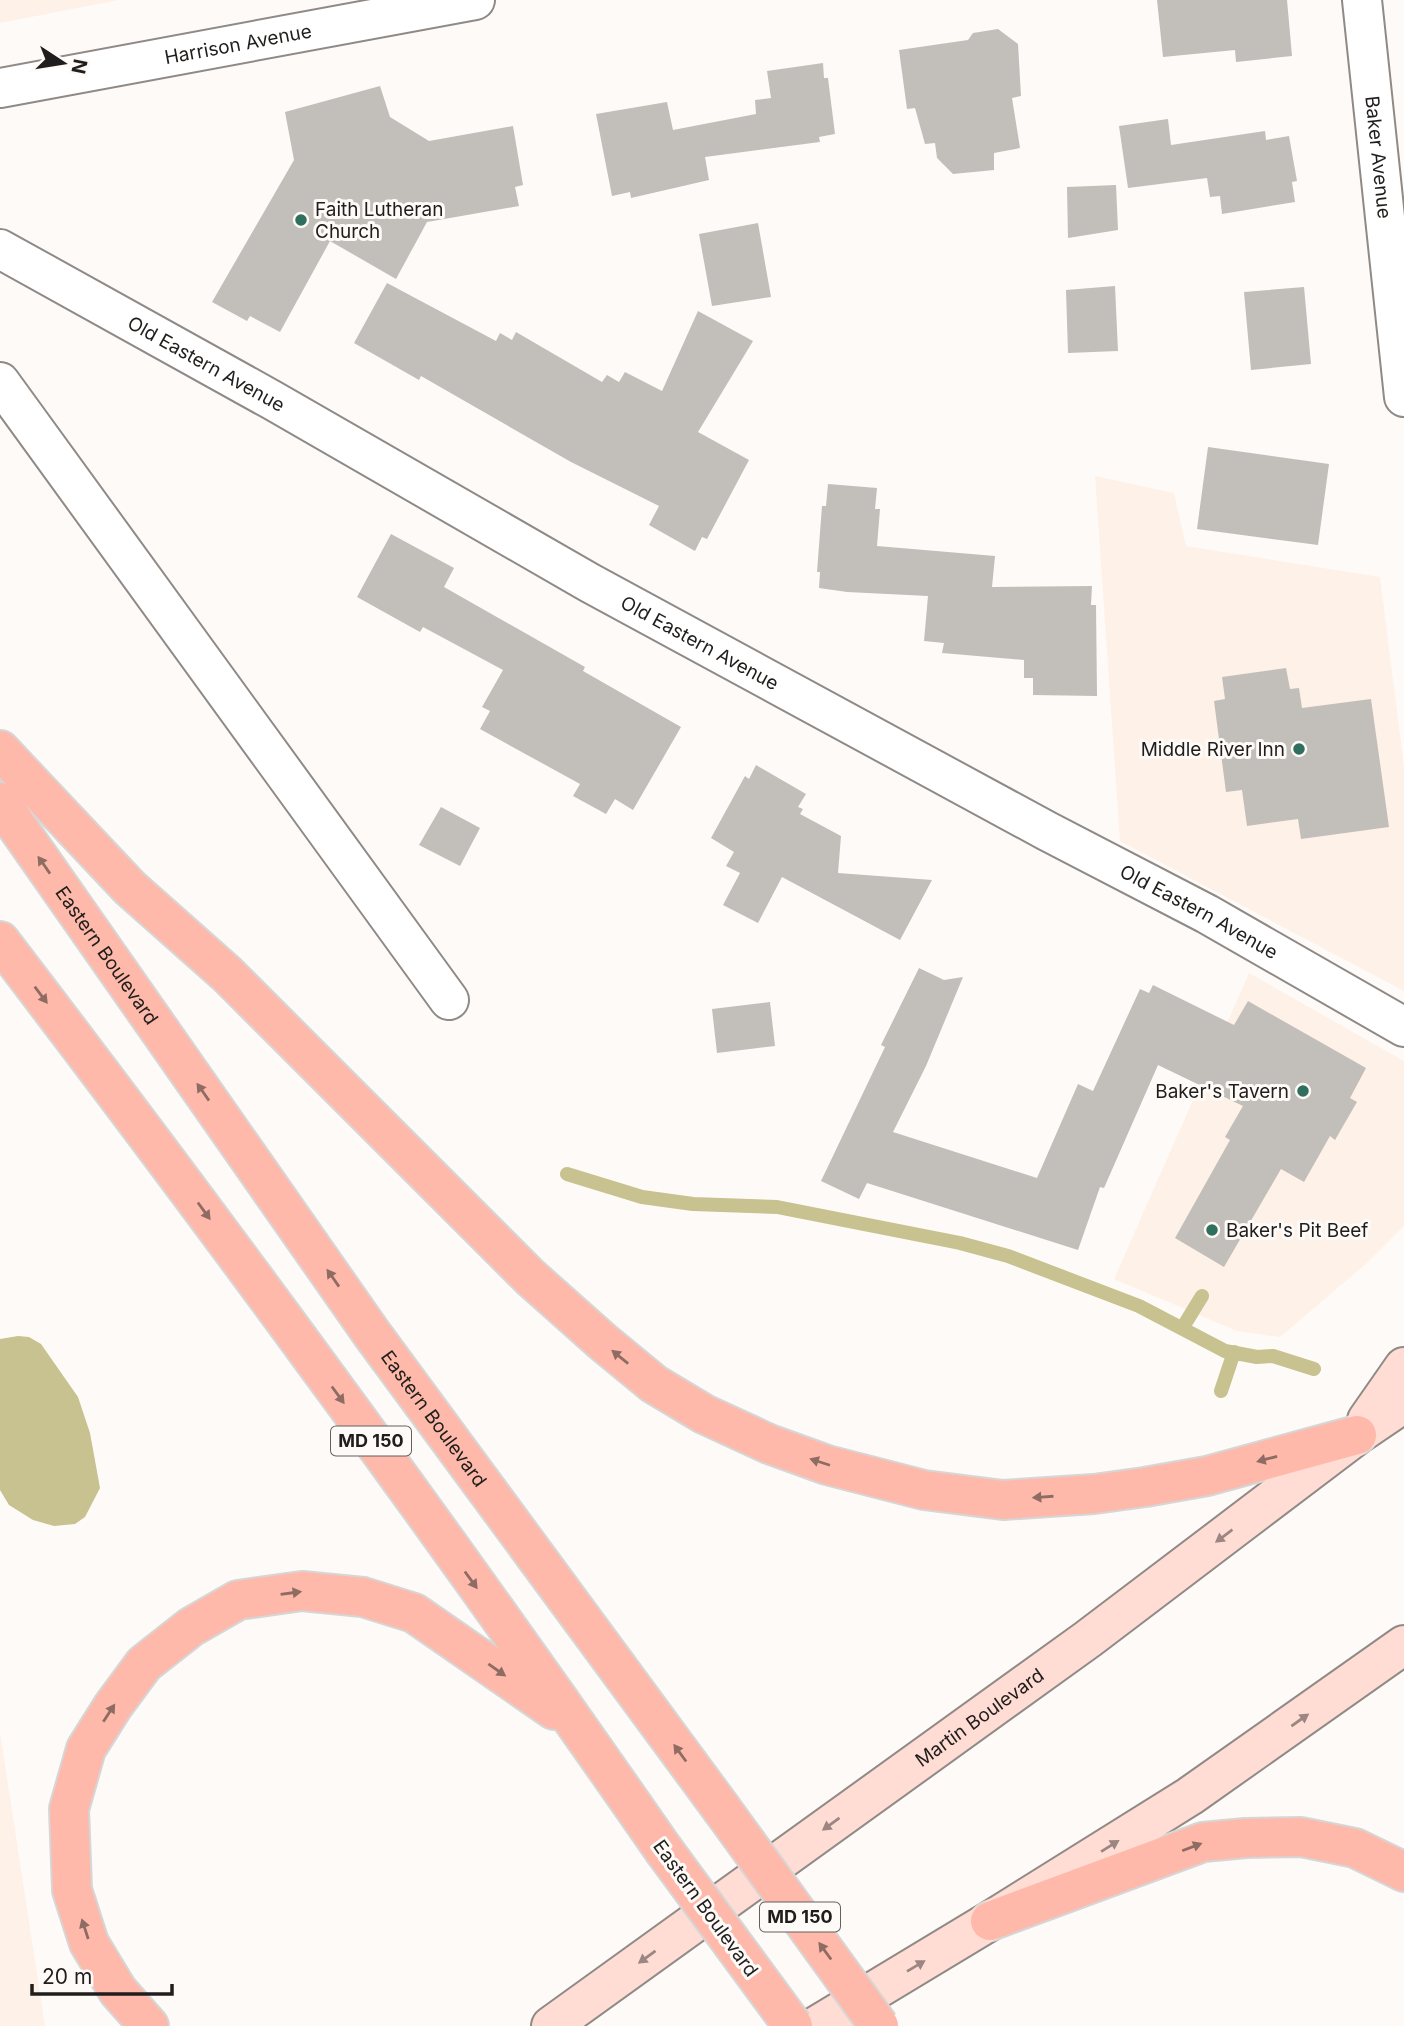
<svg xmlns="http://www.w3.org/2000/svg" width="1404" height="2026" font-family="Inter,sans-serif">
  <style>
    .built { fill: #fef1e8 }
    .water { fill: #c7c28f }
    .lines { fill: none; stroke-linecap: round; stroke-linejoin: round }
    .stream { stroke: #c7c28f; stroke-width: 14 }
    .building { fill: #c2beb9 }
    .minor-casing { stroke: #908a86; stroke-width: 42 }
    .secondary-casing { stroke: #908a86; stroke-width: 42 }
    .primary-casing { stroke: #d7d6d6; stroke-width: 42 }
    .minor { stroke: #fff; stroke-width: 38 }
    .secondary { stroke: #ffdcd4; stroke-width: 38 }
    .primary { stroke: #feb9aa; stroke-width: 38 }
    .primary-bridge-casing { stroke: #d7d6d6; stroke-width: 42; stroke-linecap: butt }
    .primary-bridge { stroke: #feb9aa; stroke-width: 38 }
    .oneway { fill: #8f6c63 }
    .oneway2 { fill: #9b8681 }
    .poi-dot { fill: #306f5d; stroke: #fefaf8; stroke-width: 2.5 }
    .labels { text-anchor: middle; stroke-width: 6; stroke-linejoin: round; paint-order: stroke }
    .shield { fill: #fefaf8; stroke: #63605e; stroke-width: 2 }
    .shield-label { font-size: 18px; font-weight: bold; fill: #201e1c }
    .street-label { font-size: 19px; fill: #201e1c; stroke: #fefaf8 }
    .poi-label { font-size: 19px; fill: #201e1c; stroke: #fefaf8; text-anchor: start }
  </style>
  <rect width="100%" height="100%" fill="#fefaf8"/>
  <path class="built" d="M 0,0 L 119,0 L 0,23 Z
    M 1095,476 L 1174,493 L 1186,546 L 1380,577 L 1404,767 L 1404,991 L 1120,841 Z
    M 1249,973 L 1404,1061 L 1404,1226 L 1367,1263 L 1280,1337 L 1237,1331 L 1114,1279 Z
    M 0,1732 L 45,2026 L 0,2026 Z"/>
  <path class="water" d="M 18,1336 L 29,1337 L 41,1344 L 78,1397 L 90,1433 L 100,1488 L 85,1517 L 75,1524 L 54,1526 L 33,1520 L 9,1505 L 0,1490 L 0,1339 Z"/>
  <g class="lines">
    <path class="stream" d="M 567,1174 L 642,1197 L 693,1204 L 777,1207 L 960,1243 L 1008,1256 L 1139,1306 L 1225,1351 L 1257,1357 L 1273,1356 L 1314,1369
      M 1183,1327 L 1202,1296
      M 1221,1391 L 1234,1352"/>
  </g>
  <path class="building" d="M 1157,0 L 1287,0 L 1292,56 L 1236,62 L 1235,50 L 1163,57 Z
    M 998,29 L 1018,44 L 1021,96 L 1012,98 L 1020,148 L 994,153 L 994,170 L 953,174 L 937,158 L 935,143 L 925,144 L 915,108 L 907,109 L 899,50 L 968,40 L 973,33 Z
    M 823,63 L 824,78 L 828,78 L 835,134 L 819,137 L 820,142 L 705,157 L 709,180 L 631,198 L 630,192 L 612,196 L 596,114 L 667,102 L 673,130 L 756,114 L 755,100 L 771,98 L 767,71 Z
    M 380,86 L 390,117 L 429,141 L 513,126 L 523,185 L 515,187 L 519,206 L 427,222 L 396,279 L 330,241 L 280,332 L 250,316 L 247,321 L 212,302 L 294,160 L 285,112 Z
    M 1168,119 L 1171,145 L 1265,131 L 1266,140 L 1289,136 L 1297,181 L 1292,182 L 1295,202 L 1222,214 L 1220,196 L 1210,197 L 1207,178 L 1128,188 L 1119,126 Z
    M 1116,185 L 1118,230 L 1068,238 L 1067,187 Z
    M 758,223 L 771,297 L 712,306 L 699,234 Z
    M 387,283 L 496,341 L 500,333 L 512,340 L 516,332 L 602,382 L 607,375 L 619,382 L 625,372 L 662,391 L 698,311 L 753,341 L 698,432 L 749,460 L 707,539 L 702,537 L 695,551 L 649,525 L 659,506 L 571,462 L 421,376 L 419,380 L 354,343 Z
    M 1115,286 L 1118,351 L 1068,353 L 1066,290 Z
    M 1304,287 L 1311,364 L 1251,370 L 1244,292 Z
    M 1208,447 L 1329,464 L 1318,545 L 1197,529 Z
    M 828,484 L 877,488 L 875,509 L 880,509 L 877,546 L 995,556 L 992,587 L 1092,586 L 1091,605 L 1096,605 L 1097,696 L 1033,695 L 1033,678 L 1024,678 L 1024,660 L 942,653 L 944,643 L 924,641 L 928,596 L 847,592 L 819,588 L 820,572 L 817,572 L 822,506 L 826,506 Z
    M 391,534 L 454,568 L 444,587 L 585,667 L 583,671 L 681,727 L 633,810 L 615,799 L 606,814 L 573,796 L 580,784 L 480,729 L 490,711 L 482,707 L 503,670 L 423,627 L 420,632 L 357,597 Z
    M 1286,668 L 1290,689 L 1299,688 L 1302,708 L 1371,699 L 1389,827 L 1301,839 L 1298,819 L 1247,826 L 1242,790 L 1226,792 L 1214,701 L 1225,699 L 1222,677 Z
    M 756,765 L 806,794 L 798,807 L 803,809 L 800,814 L 841,836 L 838,873 L 932,880 L 900,940 L 782,877 L 758,923 L 723,905 L 740,873 L 726,866 L 734,852 L 711,838 L 745,776 L 749,779 Z
    M 441,807 L 480,828 L 460,866 L 419,845 Z
    M 919,968 L 944,980 L 963,977 L 926,1066 L 893,1132 L 1037,1178 L 1078,1084 L 1093,1091 L 1140,989 L 1149,993 L 1153,985 L 1234,1025 L 1248,1001 L 1366,1068 L 1350,1098 L 1357,1102 L 1335,1140 L 1330,1136 L 1304,1182 L 1281,1169 L 1224,1267 L 1175,1238 L 1230,1140 L 1225,1137 L 1243,1106 L 1158,1065 L 1104,1188 L 1100,1187 L 1078,1250 L 867,1183 L 859,1199 L 821,1181 L 885,1047 L 881,1045 Z
    M 770,1002 L 775,1046 L 717,1053 L 712,1009 Z"/>
  <g class="lines">
    <defs>
      <g id="minor">
        <path id="s1" d="M 1362,0 L 1404,397"/>
        <path id="s2" d="M 0,88 L 475,0"/>
        <path id="s3" d="M 0,249 L 272,400 L 590,583 L 1047,831 L 1207,914 L 1404,1027"/>
        <path d="M 0,382 L 449,1000"/>
      </g>
      <g id="secondary">
        <path d="M 1367,1420 L 1404,1367"/>
        <path id="s4" d="M 551,2026 L 1088,1639 L 1357,1435 L 1404,1403"/>
        <path d="M 816,2026 L 990,1921 L 1190,1796 L 1404,1645"/>
      </g>
      <g id="primary">
        <path d="M 0,750 L 130,888 L 227,974 L 530,1277 L 603,1342 L 654,1384 L 704,1414 L 769,1444 L 827,1465 L 924,1490 L 1003,1500 L 1094,1494 L 1145,1487 L 1207,1476 L 1357,1435"/>
        <path id="s5" d="M 0,802 L 372,1334 L 721,1808"/>
        <path d="M 0,941 C 227,1238 450,1542 663,1849"/>
        <path d="M 990,1921 L 1203,1842 L 1246,1838 L 1301,1837 L 1355,1848 L 1404,1872"/>
        <path d="M 149,2026 L 118,1991 L 89,1943 L 72,1890 L 69,1809 L 86,1749 L 113,1706 L 144,1664 L 191,1627 L 238,1600 L 302,1591 L 363,1597 L 414,1613 L 554,1710"/>
      </g>
    </defs>
    <use href="#minor" class="minor-casing"/>
    <use href="#secondary" class="secondary-casing"/>
    <use href="#primary" class="primary-casing"/>
    <use href="#minor" class="minor"/>
    <use href="#secondary" class="secondary"/>
    <use href="#primary" class="primary"/>
    <defs>
      <path id="primary-bridge" d="M 721,1808 L 879,2026
        M 663,1849 L 793,2026"/>
    </defs>
    <use href="#primary-bridge" class="primary-bridge-casing"/>
    <use href="#primary-bridge" class="primary-bridge"/>
  </g>
  <defs><path id="oneway-solid" d="M-6-.8H1V-3.2L6.5 0L1 3.2V.8H-6Z" transform="scale(1.75)"/></defs>
  <g class="oneway">
    <use href="#oneway-solid" transform="translate(44 865) rotate(-125)"/>
    <use href="#oneway-solid" transform="translate(41 995) rotate(53)"/>
    <use href="#oneway-solid" transform="translate(203 1092) rotate(-125)"/>
    <use href="#oneway-solid" transform="translate(204 1211) rotate(54)"/>
    <use href="#oneway-solid" transform="translate(333 1278) rotate(-125)"/>
    <use href="#oneway-solid" transform="translate(620 1357) rotate(-141)"/>
    <use href="#oneway-solid" transform="translate(338 1395) rotate(54)"/>
    <use href="#oneway-solid" transform="translate(1267 1459) rotate(165)"/>
    <use href="#oneway-solid" transform="translate(820 1462) rotate(-162)"/>
    <use href="#oneway-solid" transform="translate(1043 1497) rotate(176)"/>
    <use href="#oneway-solid" transform="translate(471 1580) rotate(54)"/>
    <use href="#oneway-solid" transform="translate(291 1593) rotate(-8)"/>
    <use href="#oneway-solid" transform="translate(497 1670) rotate(35)"/>
    <use href="#oneway-solid" transform="translate(109 1713) rotate(-57)"/>
    <use href="#oneway-solid" transform="translate(680 1753) rotate(-126)"/>
    <use href="#oneway-solid" transform="translate(1192 1847) rotate(-21)"/>
    <use href="#oneway-solid" transform="translate(85 1929) rotate(-108)"/>
    <use href="#oneway-solid" transform="translate(825 1951) rotate(-126)"/>
  </g>
  <g class="oneway2">
    <use href="#oneway-solid" transform="translate(1224 1536) rotate(143)"/>
    <use href="#oneway-solid" transform="translate(1300 1720) rotate(-35)"/>
    <use href="#oneway-solid" transform="translate(831 1824) rotate(144)"/>
    <use href="#oneway-solid" transform="translate(1110 1846) rotate(-32)"/>
    <use href="#oneway-solid" transform="translate(647 1957) rotate(144)"/>
    <use href="#oneway-solid" transform="translate(916 1966) rotate(-31)"/>
  </g>
  <g class="poi-dot">
    <circle cx="301" cy="220" r="7"/>
    <circle cx="1299" cy="749" r="7"/>
    <circle cx="1303" cy="1091" r="7"/>
    <circle cx="1212" cy="1230" r="7"/>
  </g>
  <g class="labels">
    <g class="shield">
      <rect x="331" y="1426.5" width="80" height="29" rx="5"/>
      <rect x="760" y="1902.5" width="80" height="29" rx="5"/>
    </g>
    <g class="shield-label">
      <text x="371" y="1447">MD 150</text>
      <text x="800" y="1923">MD 150</text>
    </g>
    <g class="street-label">
      <text dy="7" stroke="none"><textPath href="#s2" startOffset="242">Harrison Avenue</textPath></text>
      <text dy="7" stroke="none"><textPath href="#s1" startOffset="158">Baker Avenue</textPath></text>
      <text dy="7" stroke="none"><textPath href="#s3" startOffset="236">Old Eastern Avenue</textPath></text>
      <text dy="7" stroke="none"><textPath href="#s3" startOffset="803">Old Eastern Avenue</textPath></text>
      <text dy="7" stroke="none"><textPath href="#s3" startOffset="1370">Old Eastern Avenue</textPath></text>
      <text dy="7" stroke="none"><textPath href="#s5" startOffset="187">Eastern Boulevard</textPath></text>
      <text dy="7" stroke="none"><textPath href="#s5" startOffset="754">Eastern Boulevard</textPath></text>
      <text dy="7" stroke="none"><textPath href="#s4" startOffset="528">Martin Boulevard</textPath></text>
      <text transform="translate(706 1908) rotate(54)" y="7">Eastern Boulevard</text>
    </g>
    <g class="poi-label">
      <text x="315" y="216">Faith Lutheran<tspan x="315" dy="22">Church</tspan></text>
      <text x="1285" y="756" text-anchor="end">Middle River Inn</text>
      <text x="1289" y="1098" text-anchor="end">Baker's Tavern</text>
      <text x="1226" y="1237">Baker's Pit Beef</text>
    </g>
  </g>
  <g transform="translate(63 63) rotate(102)" stroke="#fefaf8" stroke-width="5" paint-order="stroke">
  <path d="M0-5L12 26L0 18L-12 26Z" fill="#201e1c"/>
  <text y="-10" font-size="19" font-weight="bold" text-anchor="middle" fill="#201e1c">N</text>
  </g>
  <path d="M32 1984v10h140v-10" fill="none" stroke="#201e1c" stroke-width="3.5"/>
  <text x="42" y="1984" font-size="21" fill="#201e1c" stroke="#fefaf8" stroke-width="5" paint-order="stroke">20 m</text>
</svg>
